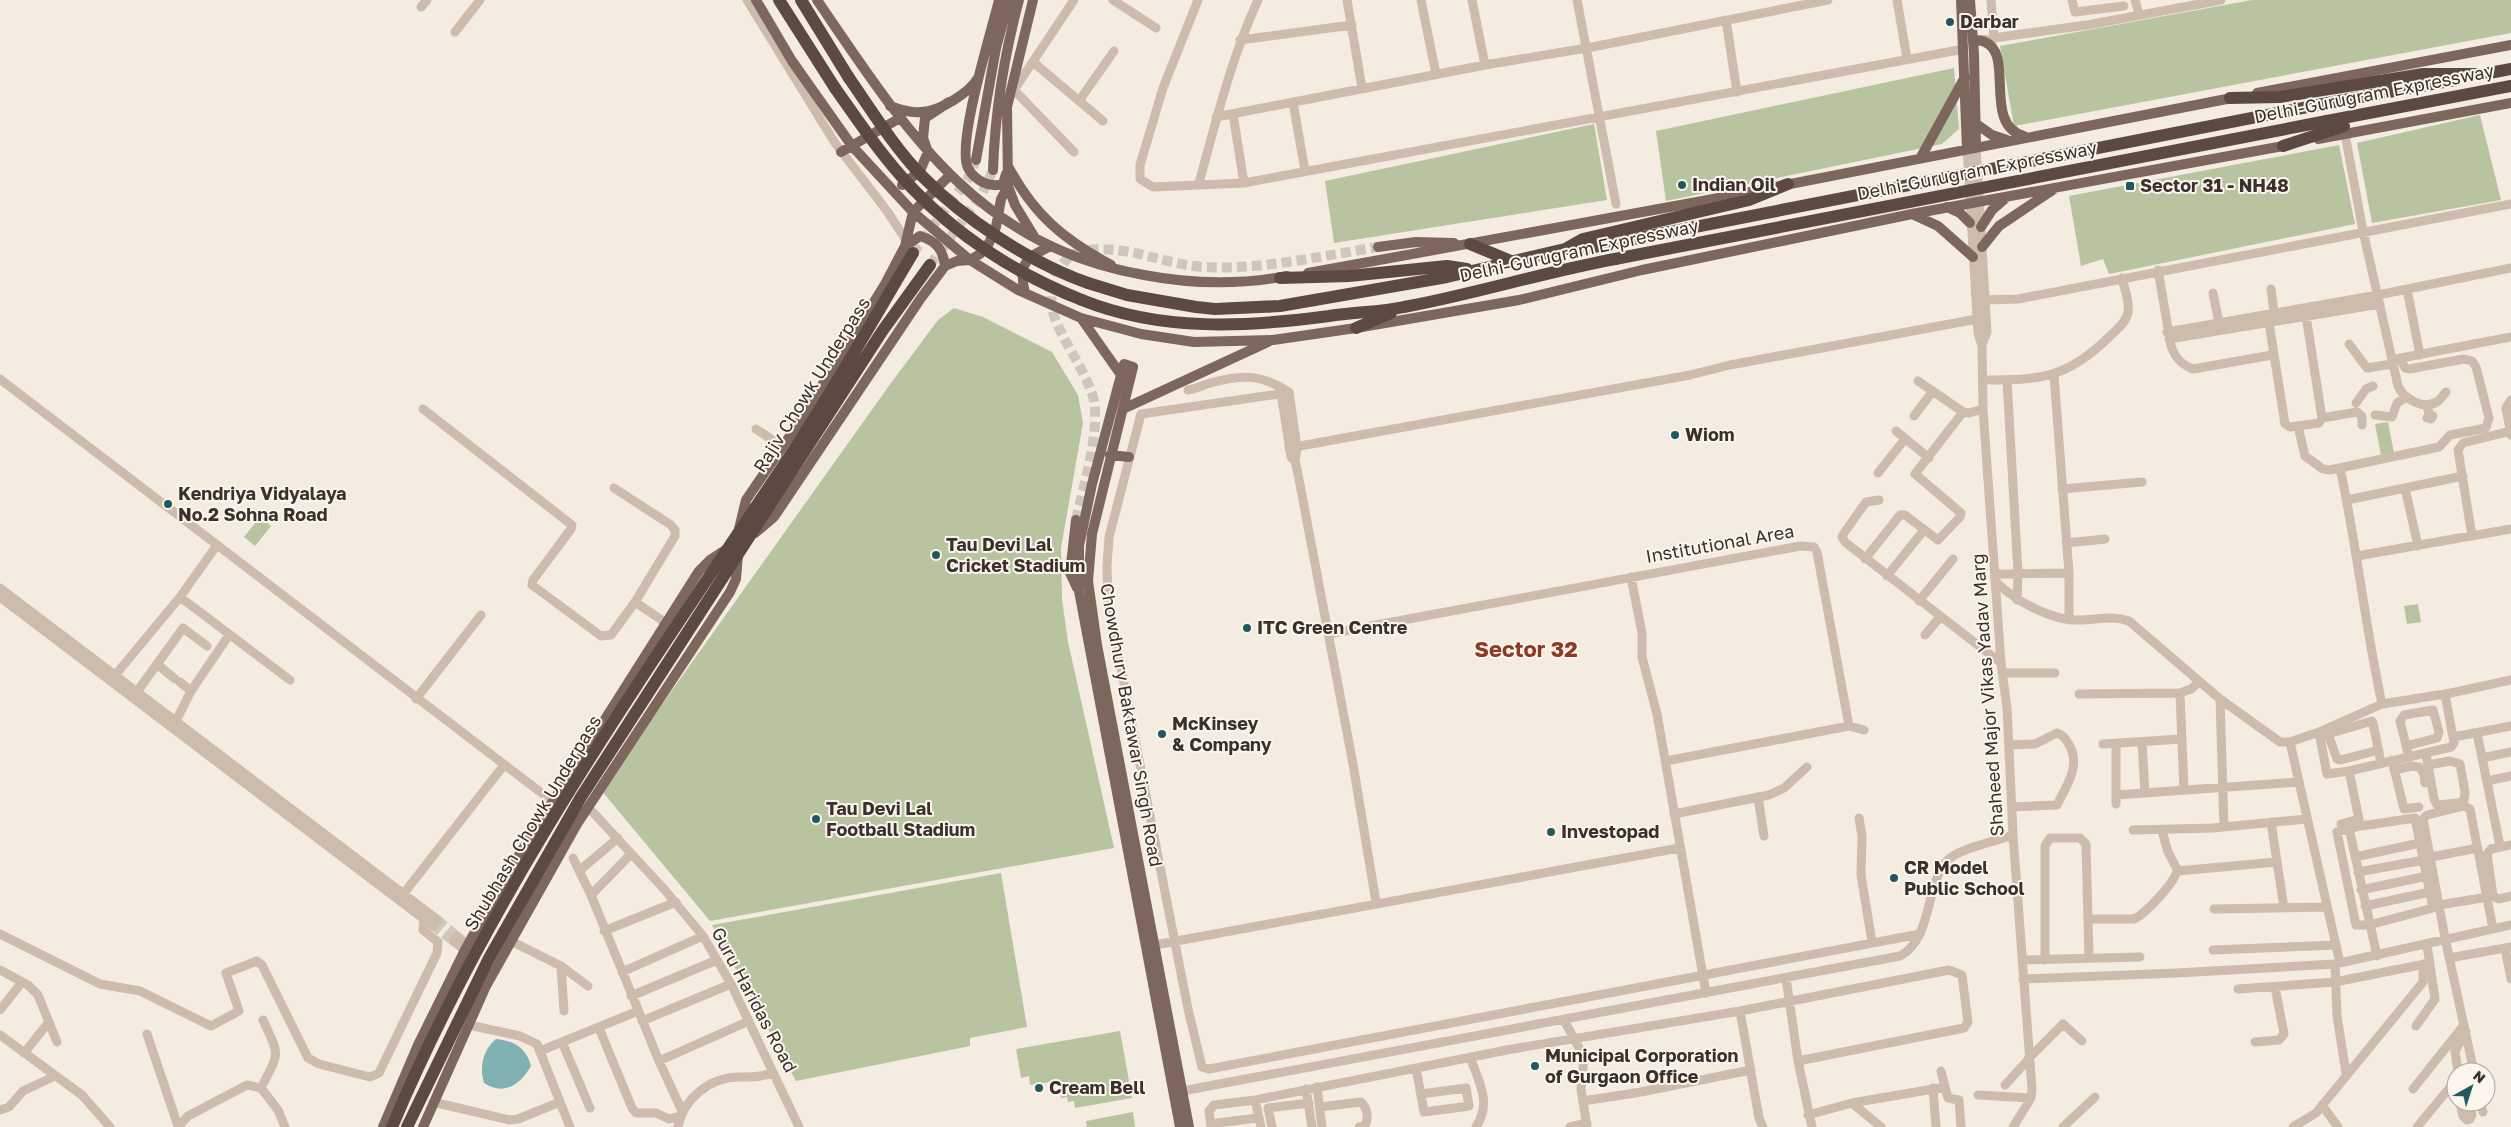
<svg xmlns="http://www.w3.org/2000/svg" width="2511" height="1127" font-family="'Golos Text',sans-serif">
  <style>
    .green { fill: #b8c4a0 }
    .water { fill: #7fb0b2 }
    .lines { fill: none; stroke-linecap: round; stroke-linejoin: round }
    .minor-tunnel { stroke: #cfc6bd; stroke-width: 9; stroke-dasharray: 9 4.5; stroke-linecap: butt }
    .major-tunnel { stroke: #cfc6bd; stroke-width: 10; stroke-dasharray: 10 5; stroke-linecap: butt }
    .minor { stroke: #cdbbac; stroke-width: 9 }
    .major { stroke: #7d675c; stroke-width: 10 }
    .highway { stroke: #5c4a42; stroke-width: 12 }
    .highway-bridge { stroke: #5c4a42; stroke-width: 12 }
    .poi-dot { fill: #1f5a5e; stroke: #fbf5ee; stroke-width: 2 }
    .labels { text-anchor: middle; stroke-width: 4; stroke-linejoin: round; paint-order: stroke }
    .poi-label { font-size: 18px; font-weight: bold; fill: #3b302b; stroke: #fbf5ee; text-anchor: start }
    .street-label { font-size: 18px; fill: #3b302b; stroke: #fbf5ee }
    .district-label { font-size: 22px; font-weight: bold; fill: #8c3b22; stroke: #fbf5ee }
  </style>
  <rect width="100%" height="100%" fill="#f4ebe1"/>
  <path class="green" d="M 2252,0 L 2511,0 L 2511,33 L 2014,126 L 2000,46 Z
    M 1954,68 L 1959,129 L 1942,144 L 1666,201 L 1656,131 Z
    M 2480,115 L 2501,200 L 2372,223 L 2357,143 Z
    M 1594,124 L 1607,200 L 1334,243 L 1325,181 Z
    M 2339,145 L 2355,224 L 2109,274 L 2103,259 L 2081,266 L 2069,196 Z
    M 954,308 L 983,317 L 1052,352 L 1078,395 L 1083,423 L 1061,548 L 1062,599 L 1068,642 L 1114,848 L 710,921 L 601,790 L 891,383 L 938,320 Z
    M 2388,422 L 2394,453 L 2381,455 L 2375,424 Z
    M 260,517 L 271,526 L 255,546 L 244,537 Z
    M 2418,604 L 2421,622 L 2407,624 L 2404,606 Z
    M 1001,873 L 1027,1027 L 970,1038 L 970,1046 L 796,1081 L 712,925 Z
    M 1120,1031 L 1132,1098 L 1075,1108 L 1074,1101 L 1068,1102 L 1067,1097 L 1061,1098 L 1058,1081 L 1030,1085 L 1029,1076 L 1021,1078 L 1016,1049 Z
    M 1133,1112 L 1135,1127 L 1087,1127 L 1086,1121 Z"/>
  <path class="water" d="M 496,1039 C 515,1041 526,1048 531,1066 C 520,1085 504,1096 484,1083 C 479,1067 483,1050 496,1039 Z"/>
  <g class="lines">
    <path class="minor-tunnel" d="M 438,920 L 457,936
      M 433,926 L 453,941"/>
    <path class="major-tunnel" d="M 913,253 L 967,180 L 976,160
      M 930,265 L 982,194 L 993,170
      M 1076,520 C 1083,487 1104,421 1091,391 C 1081,364 1062,340 1053,313 C 1047,294 1058,257 1079,252 C 1122,241 1162,265 1205,267 C 1262,270 1321,256 1378,247"/>
    <path class="minor" d="M 747,0 L 835,143 L 887,211 L 906,240
      M 1113,0 L 1156,28
      M 1198,0 L 1163,88 L 1140,165 L 1140,179 L 1153,187 L 1244,183 L 1964,49
      M 1347,0 L 1362,88
      M 1421,0 L 1436,74
      M 1472,0 L 1485,65
      M 1577,0 L 1616,204
      M 1897,0 L 1907,59
      M 1991,0 L 1994,39
      M 2072,0 L 2075,12 L 2124,6
      M 2135,0 L 2139,14
      M 421,7 L 427,0
      M 1726,20 L 1737,92
      M 455,32 L 480,0
      M 1240,40 L 1352,25
      M 1979,40 L 2087,25 L 2221,0
      M 1033,62 L 1103,121
      M 1014,90 L 1074,152
      M 1012,93 L 1074,0
      M 1079,101 L 1114,51
      M 1293,102 L 1305,171
      M 1233,114 L 1244,183
      M 1216,117 L 1485,65 L 1587,48 L 1828,0
      M 2345,134 L 2363,231 L 2398,386 C 2404,399 2424,411 2438,401 C 2441,399 2443,395 2446,392
      M 1976,146 L 1987,332 L 1982,345
      M 1967,148 L 1978,333 L 1982,346 L 1983,409 L 2001,663 L 2007,708 L 2013,835 L 2032,1089 L 2031,1098 L 2013,1127
      M 1199,183 C 1216,121 1231,59 1258,0
      M 2158,270 L 2171,346 C 2176,359 2181,364 2193,369 L 2272,355
      M 2271,289 L 2274,313
      M 2407,289 L 2420,355
      M 2213,293 L 2219,323
      M 1984,300 L 2018,299 L 2511,204
      M 2269,323 L 2285,424 L 2290,427 L 2319,423 L 2322,418 L 2306,316
      M 2167,332 L 2378,295 L 2511,268
      M 2169,339 L 2380,304
      M 2349,344 L 2367,368 L 2392,364
      M 2396,359 L 2511,337
      M 2054,375 L 2069,573 L 2069,620
      M 0,379 L 552,801
      M 1983,380 C 2040,380 2067,379 2110,336 C 2116,330 2127,322 2128,312 C 2130,301 2124,288 2122,278
      M 2007,380 L 2018,573 L 2017,600
      M 1918,381 L 1963,412 L 1969,413 L 1983,409
      M 1188,390 C 1196,389 1203,385 1210,383 C 1242,374 1261,374 1289,392 L 1297,448 L 1295,461 L 1298,474 L 1353,764 L 1376,902
      M 2511,400 L 2506,408 L 2511,435
      M 2356,403 L 2366,389 L 2373,386
      M 2427,405 L 2429,414 L 2427,418 L 2431,419 L 2433,416 L 2429,414
      M 423,409 L 572,525 L 571,529 L 533,580 L 532,585 L 601,636 L 611,635 L 635,602 L 675,536 L 675,530 L 671,525 L 614,488
      M 2375,415 L 2392,417 L 2397,403 L 2405,398
      M 1914,416 L 1933,391
      M 2322,418 L 2357,412 L 2362,416 L 2362,425
      M 2298,426 L 2305,456 L 2323,469 L 2330,470 L 2439,447 L 2450,435 L 2486,428 L 2489,418 L 2476,367 L 2472,361 L 2464,359 L 2409,369 L 2405,368 L 2400,358
      M 756,429 L 783,447
      M 1896,431 L 1929,458
      M 1289,448 L 1690,375 L 1730,365 L 1977,319
      M 1295,461 L 1291,457 L 1282,399 L 1279,394 L 1141,414 L 1109,537 L 1107,567 L 1108,602 L 1188,1009 L 1202,1067 L 1209,1069 L 1920,934
      M 2340,468 C 2357,546 2365,626 2382,704
      M 1878,473 L 1905,439
      M 2405,488 L 2418,546
      M 2062,489 L 2142,482
      M 1879,500 L 1866,502 L 1844,533 L 1842,537 L 1845,542 L 2001,663
      M 2347,500 L 2463,476
      M 2472,536 L 2458,450 L 2463,443 L 2510,431
      M 2066,543 L 2105,539
      M 2357,556 L 2511,529
      M 1865,559 L 1900,515 L 1905,515 L 1938,540 L 1960,517 L 1961,513 L 1915,474 L 1963,412
      M 1996,574 L 2069,573
      M 1887,576 L 1924,530
      M 1631,577 L 1642,633 L 1642,657 L 1657,714 L 1706,993
      M 1997,583 C 2016,601 2052,621 2079,620 C 2096,620 2112,615 2129,621 L 2220,699 L 2280,742 L 2290,742 L 2319,732 L 2382,704 L 2451,693 L 2511,680
      M 0,588 L 438,920
      M 0,597 L 433,926
      M 180,597 L 290,680
      M 1919,601 L 1953,559
      M 635,602 L 666,623
      M 1328,634 L 1800,546 L 1814,547 L 1817,552 L 1849,726 L 1666,761
      M 1925,635 L 1940,617
      M 158,665 L 175,679
      M 2002,673 L 2055,673
      M 112,679 L 180,597 L 217,545
      M 180,682 L 191,691
      M 2180,693 L 2184,790
      M 2079,694 L 2180,693 L 2191,689 L 2199,682
      M 134,696 L 183,628 L 207,646
      M 416,699 L 481,615
      M 2220,699 L 2224,827
      M 176,721 L 191,691 L 229,635
      M 1849,726 L 1864,730
      M 2319,732 L 2327,774 L 2349,771 L 2451,747 L 2454,743 L 2445,694
      M 2477,733 L 2500,846
      M 2454,737 L 2511,726
      M 2142,742 L 2145,793
      M 2290,742 L 2340,963
      M 2116,743 L 2116,804
      M 2103,744 L 2182,739
      M 2009,745 L 2035,744 L 2057,733 C 2063,735 2065,738 2068,743 C 2082,764 2067,785 2057,805 L 2012,807
      M 2406,746 L 2437,738 L 2439,732 L 2433,710 L 2404,715 L 2400,721 L 2409,757
      M 2379,750 L 2340,760 L 2337,759 L 2328,734 L 2372,721 L 2373,723 L 2381,763
      M 2426,754 L 2434,799 L 2437,805 L 2459,803 L 2464,800 L 2465,792 L 2460,764 L 2450,761 L 2428,765
      M 2482,758 L 2511,752
      M 2392,760 L 2404,809 L 2419,807
      M 2394,770 L 2412,766 L 2419,767 L 2424,774 L 2425,783
      M 2487,781 L 2511,776
      M 2116,795 L 2299,782
      M 1758,797 L 1764,836
      M 588,807 L 664,889 L 703,936 L 731,984 L 799,1127
      M 1674,814 L 1769,795 L 1784,788 L 1807,767
      M 1859,818 L 1862,836 L 1861,875 L 1872,942
      M 2415,818 L 2433,908 L 2369,925 L 2356,925 L 2337,832 L 2361,826 Z
      M 2271,822 L 2284,908
      M 2341,824 L 2359,819 L 2349,771
      M 2349,828 L 2377,956
      M 2133,830 L 2213,828 L 2307,819
      M 2511,845 L 2491,849 L 2487,854 L 2493,896 L 2499,899 L 2511,896
      M 2355,857 L 2420,843
      M 2431,857 L 2478,848
      M 573,858 L 591,895 L 659,1061 L 682,1111
      M 579,871 L 618,838
      M 2177,871 L 2277,862
      M 2358,872 L 2424,860
      M 2361,890 L 2427,876
      M 591,895 L 631,854
      M 401,897 L 504,765
      M 2439,905 L 2488,897
      M 2365,906 L 2430,892
      M 2214,909 L 2327,907
      M 2088,919 L 2134,919 C 2145,914 2177,881 2177,869 L 2168,852 L 2162,831
      M 604,931 L 676,902
      M 0,934 L 100,984 L 140,991 L 211,1026 L 239,1011 L 226,973 L 257,961 L 262,965 L 308,1058 L 319,1064 L 370,1077 L 379,1073 L 437,953 L 438,942 L 423,930 L 424,919
      M 457,936 L 468,945
      M 453,941 L 465,950
      M 511,941 L 561,966 L 588,986
      M 1155,945 L 1679,848
      M 2505,948 L 2511,979
      M 2213,950 L 2336,945
      M 2449,958 L 2511,947
      M 2022,960 L 2140,957
      M 2045,960 L 2045,846 L 2050,838 L 2080,838 L 2086,844 L 2089,958
      M 2335,964 L 2337,1016 L 2346,1073
      M 561,966 L 564,1011
      M 0,970 L 28,985 L 38,995 L 57,1042
      M 622,972 L 703,936
      M 1786,978 L 1798,1061 L 1812,1127
      M 2023,979 L 2177,973 L 2335,964 L 2511,925
      M 2238,989 L 2335,982 L 2430,963
      M 631,996 L 717,960
      M 0,1010 L 22,982
      M 1740,1011 L 1759,1118 L 1763,1127
      M 1564,1020 L 1584,1057 L 1581,1089 L 1587,1127
      M 642,1021 L 731,984
      M 469,1025 L 520,1036 L 537,1044 L 570,1127
      M 2416,1026 L 2435,999 L 2427,945
      M 599,1028 L 632,1108 L 636,1113 L 656,1113 L 669,1119 L 680,1116
      M 147,1034 L 178,1126
      M 0,1035 L 82,1095 L 110,1127
      M 562,1042 L 590,1108
      M 2255,1042 L 2279,1040 L 2284,1034 L 2275,987
      M 540,1051 L 638,1011
      M 24,1053 L 49,1022
      M 1470,1057 C 1479,1082 1492,1102 1476,1127
      M 2028,1059 L 2063,1024 L 2082,1041
      M 659,1061 L 749,1021
      M 1416,1068 L 1424,1112 L 1469,1106 L 1466,1088 L 1421,1094
      M 2458,1072 L 2455,1051 L 2466,1032
      M 2474,1072 L 2445,938 L 2423,819 L 2427,815 L 2464,806 L 2470,809 L 2493,929
      M 2005,1085 L 2028,1060
      M 1317,1087 L 1322,1127
      M 1945,1087 L 1948,1098 L 1959,1100 L 1961,1127
      M 261,1088 C 280,1051 280,1057 263,1020
      M 1933,1088 L 1936,1127
      M 1306,1089 L 1312,1127
      M 2413,1089 L 2464,1025
      M 1182,1091 L 1900,956 C 1934,938 1925,879 1949,859 C 1962,848 1996,841 2013,835
      M 1978,1095 L 2031,1098
      M 1255,1100 L 1261,1127
      M 1583,1101 L 1641,1092 L 1751,1070
      M 433,1102 L 510,1120 L 518,1119 L 560,1102
      M 2460,1102 L 2463,1116 L 2467,1120 L 2470,1119 L 2472,1115 L 2469,1102
      M 2480,1102 L 2483,1112
      M 1852,1103 L 1881,1127
      M 2322,1105 L 2338,1127
      M 1320,1107 L 1361,1102 C 1367,1108 1369,1117 1365,1126 L 1359,1127
      M 0,1110 L 9,1107 L 23,1091 L 55,1076
      M 1808,1115 L 1852,1103 L 1945,1087 L 1941,1071
      M 178,1127 L 188,1116 L 247,1085 L 261,1088 L 278,1110 L 285,1127
      M 678,1127 C 683,1099 710,1077 739,1077 C 752,1077 760,1077 773,1073
      M 1211,1127 L 1209,1111 L 1214,1105 L 1255,1100 L 1512,1049 L 1740,1011 L 1949,970 L 1962,975 L 1968,1022 L 1964,1028 L 1798,1061
      M 1218,1127 L 1217,1123 L 1258,1118
      M 1272,1127 L 1268,1108 L 1309,1103
      M 1570,1127 L 1587,1123
      M 2063,1127 L 2095,1097
      M 2293,1127 L 2316,1113 L 2423,982 L 2423,964
      M 2417,1127 L 2456,1080"/>
    <path class="major" d="M 756,0 L 792,61 L 852,146 L 913,212 L 970,260 L 1018,290 L 1081,318 L 1141,334 L 1194,342 L 1273,340 L 1356,328 L 1519,300 L 1642,270 L 1912,214 L 2289,145
      M 817,0 C 905,129 977,246 1144,275 C 1191,284 1239,285 1287,276
      M 999,0 C 992,30 956,144 968,168 C 975,181 990,188 1003,184 L 1006,174
      M 1961,0 L 1967,148
      M 1970,0 L 1974,54 L 1976,146
      M 1974,40 C 1977,41 1982,40 1985,42 C 2015,54 1982,125 2024,136
      M 2257,93 L 2511,45
      M 890,106 C 900,110 909,113 921,112 C 939,112 969,93 978,78
      M 1975,123 L 1992,135 L 2007,140
      M 2318,139 L 2511,103
      M 841,152 L 900,118
      M 1921,157 L 1965,77
      M 976,160 L 996,48 L 1009,0
      M 1008,166 C 1034,215 1063,239 1111,265
      M 993,170 C 995,112 1004,56 1019,0
      M 902,185 L 920,171 L 928,152 L 923,138 L 925,118 L 949,102
      M 1008,186 L 1015,205 L 1035,238
      M 1947,207 L 1960,213 L 1970,223
      M 1912,214 L 1938,226 L 1973,257
      M 1981,227 L 1992,210 L 2007,197
      M 905,246 L 920,236 C 936,241 943,249 945,266
      M 1378,247 L 1416,242 L 1454,243
      M 1982,247 L 1999,226 L 2054,189
      M 1308,273 L 1708,200 L 2237,97
      M 1025,293 C 1018,264 1025,258 1051,246
      M 1081,318 L 1121,375
      M 1123,409 L 1268,342
      M 1110,455 L 1129,457
      M 1076,520 L 1070,573 L 1077,588
      M 739,529 L 746,500 L 798,424 L 884,286 L 905,246 L 913,212 L 950,175
      M 755,533 L 774,517 L 921,298 L 945,266 L 957,261 L 970,260 L 980,254 L 989,243 L 996,227 L 1001,199 L 1008,186 L 1007,107 L 1033,0
      M 383,1127 L 418,1045 L 465,950 L 507,874 L 699,571 L 710,560 L 727,549
      M 423,1127 L 486,986 L 577,824 L 730,592 L 736,579 L 738,555
      M 1180,1127 L 1079,591 L 1079,546 L 1092,484 L 1124,364 L 1133,367 L 1092,534 L 1088,581 L 1097,645 L 1189,1127"/>
    <path class="highway" d="M 779,0 L 835,88
      M 801,0 L 849,78
      M 2479,75 L 2511,69
      M 2230,98 L 2280,97 L 2423,74 L 2486,74
      M 2323,104 L 2454,80
      M 2327,121 L 2511,86
      M 2283,146 L 2344,126
      M 1470,244 L 1511,261
      M 1567,248 L 1583,239 L 1749,200 L 1788,184
      M 1280,278 L 1349,276 L 1447,266 L 1467,269
      M 1088,283 L 1127,295 L 1196,307 L 1215,309 L 1280,306 L 1447,277 L 1565,249 L 1584,249 L 1613,243
      M 1082,300 C 1161,332 1247,327 1329,316 C 1354,312 1380,312 1404,307 C 1475,294 1544,272 1615,259
      M 1356,328 L 1391,313
      M 392,1127 C 493,886 647,671 791,454 C 834,389 873,320 913,253
      M 407,1127 L 488,960 L 581,797 L 883,330 L 930,265"/>
    <path class="highway-bridge" d="M 849,78 C 872,111 894,147 922,176 C 964,219 1031,263 1088,283
      M 835,88 C 859,122 883,158 912,188 C 959,237 1019,275 1082,300
      M 1613,243 L 2323,104
      M 1615,259 L 2327,121"/>
  </g>
  <g class="poi-dot">
    <circle cx="1950" cy="22" r="5"/>
    <circle cx="1682" cy="185" r="5"/>
    <rect x="2125" y="181" width="10" height="10" rx="2.5"/>
    <circle cx="1675" cy="435" r="5"/>
    <circle cx="168" cy="504" r="5"/>
    <circle cx="936" cy="555" r="5"/>
    <circle cx="1247" cy="628" r="5"/>
    <circle cx="1162" cy="734" r="5"/>
    <circle cx="816" cy="819" r="5"/>
    <circle cx="1551" cy="832" r="5"/>
    <circle cx="1894" cy="878" r="5"/>
    <circle cx="1535" cy="1066" r="5"/>
    <circle cx="1039" cy="1088" r="5"/>
  </g>
  <g class="labels">
    <g class="poi-label">
      <text x="1960" y="28">Darbar</text>
      <text x="1692" y="191">Indian Oil</text>
      <text x="2140" y="192">Sector 31 - NH48</text>
      <text x="1685" y="441">Wiom</text>
      <text x="178" y="500">Kendriya Vidyalaya<tspan x="178" dy="21">No.2 Sohna Road</tspan></text>
      <text x="946" y="551">Tau Devi Lal<tspan x="946" dy="21">Cricket Stadium</tspan></text>
      <text x="1257" y="634">ITC Green Centre</text>
      <text x="1172" y="730">McKinsey<tspan x="1172" dy="21">&amp; Company</tspan></text>
      <text x="826" y="815">Tau Devi Lal<tspan x="826" dy="21">Football Stadium</tspan></text>
      <text x="1561" y="838">Investopad</text>
      <text x="1904" y="874">CR Model<tspan x="1904" dy="21">Public School</tspan></text>
      <text x="1545" y="1062">Municipal Corporation<tspan x="1545" dy="21">of Gurgaon Office</tspan></text>
      <text x="1049" y="1094">Cream Bell</text>
    </g>
    <g class="street-label">
      <text transform="translate(2374 94) rotate(-11)" y="6">Delhi-Gurugram Expressway</text>
      <text transform="translate(1977 171) rotate(-11)" y="6">Delhi-Gurugram Expressway</text>
      <text transform="translate(1579 251) rotate(-12)" y="6">Delhi-Gurugram Expressway</text>
      <text transform="translate(812 385) rotate(-58)" y="6">Rajiv Chowk Underpass</text>
      <text transform="translate(1720 544) rotate(-10)" y="6">Institutional Area</text>
      <text transform="translate(1988 695) rotate(-94)" y="6">Shaheed Major Vikas Yadav Marg</text>
      <text transform="translate(1131 725) rotate(80)" y="6">Chowdhury Baktawar Singh Road</text>
      <text transform="translate(533 823) rotate(-59)" y="6">Shubhash Chowk Underpass</text>
      <text transform="translate(754 1000) rotate(62)" y="6">Guru Haridas Road</text>
    </g>
    <g class="district-label">
      <text x="1526" y="657">Sector 32</text>
    </g>
  </g>
  <g transform="translate(2471 1087) rotate(39)"><circle r="24" fill="#fbf5ee" stroke="#aea6a0"/>
  <path d="M0-4L9 19L0 12L-9 19Z" fill="#1f5a5e"/>
  <text y="-8" font-size="14" font-weight="bold" text-anchor="middle" fill="#3b302b">N</text>
  </g>
</svg>
